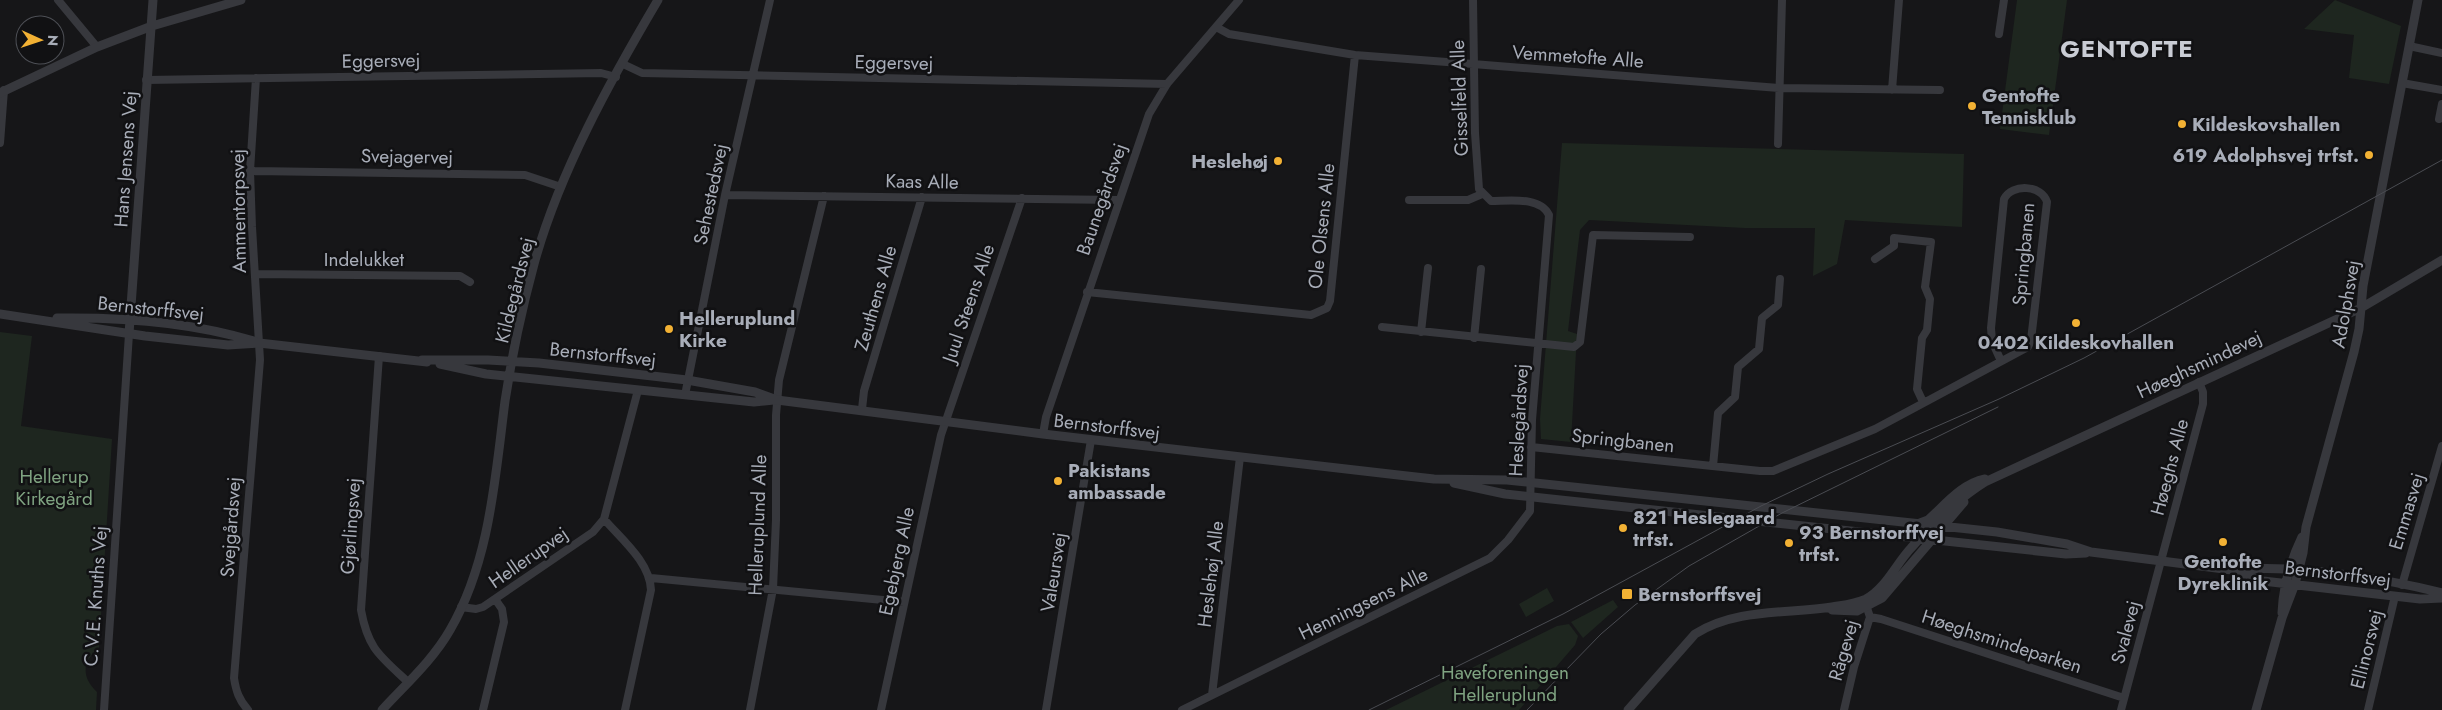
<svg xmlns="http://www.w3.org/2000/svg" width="2442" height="710" font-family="Jost,sans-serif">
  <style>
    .green { fill: #1e261f }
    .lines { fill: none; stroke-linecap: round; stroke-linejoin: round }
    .minor { stroke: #37383d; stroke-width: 8 }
    .tertiary { stroke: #37383d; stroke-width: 9 }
    .tram { stroke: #4a4c52; stroke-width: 1 }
    .poi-dot { fill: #f2b134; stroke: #111113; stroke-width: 2 }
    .labels { text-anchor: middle; stroke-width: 5; stroke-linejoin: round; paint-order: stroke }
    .street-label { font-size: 19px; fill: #a8adb8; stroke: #111113 }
    .poi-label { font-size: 19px; font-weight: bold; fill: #a8adb8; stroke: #111113; text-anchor: start }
    .park-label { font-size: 19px; fill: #7fa381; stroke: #111113 }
    .district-label { font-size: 24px; font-weight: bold; letter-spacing: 1px; fill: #c9ccd4; stroke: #111113 }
  </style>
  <rect width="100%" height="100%" fill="#161618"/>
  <path class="green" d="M 2017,0 L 2067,0 L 2049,135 L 2000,129 Z
    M 2335,0 L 2401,26 L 2389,84 L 2349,78 L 2354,35 L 2304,29 Z
    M 1562,143 L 1964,154 L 1962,227 L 1845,220 L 1837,264 L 1813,276 L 1815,228 L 1745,228 L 1589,220 L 1580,230 L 1568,331 L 1577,334 L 1571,442 L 1541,439 L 1540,419 Z
    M 0,332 L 32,336 L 21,426 L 112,439 L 99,648 C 82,661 81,677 97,692 L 96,710 L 0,710 Z
    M 1547,588 L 1554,601 L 1526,617 L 1519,604 Z
    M 1613,600 L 1618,607 L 1583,638 L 1571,622 Z
    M 1569,624 L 1578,636 L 1575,645 L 1519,710 L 1386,710 L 1557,626 Z"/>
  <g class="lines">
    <path class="minor" d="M 58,0 L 97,47
      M 1216,27 L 1229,34 L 1355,55 L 1473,64 L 1779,88 L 1940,90
      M 1999,34 L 2004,0
      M 2409,46 L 2442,53
      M 623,64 L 642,73 L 1167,84
      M 146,80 L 601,73 L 616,77
      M 2402,83 L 2442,90
      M 1892,90 L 1899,0
      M 2439,119 L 2442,104
      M 0,143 L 4,90
      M 1778,144 L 1782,0
      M 250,171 L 525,175 L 561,187
      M 725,195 L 1118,200
      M 1409,200 L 1468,200 L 1482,194
      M 1875,259 L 1894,246 L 1894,238 L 1931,242 L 1925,287 L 1930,299 L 1927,330 L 1922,338 L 1917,389 L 1923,402
      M 256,274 L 460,276 L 470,282
      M 1087,292 L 1311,315 L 1327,308 L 1330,301 L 1355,55
      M 1382,327 L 1574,347 L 1580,342 L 1593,235 L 1690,237
      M 1421,332 L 1428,268
      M 1474,338 L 1481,269
      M 379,356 L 361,610 C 368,649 380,656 408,682
      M 685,395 L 725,195 L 770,0
      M 862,409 L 864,391 L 922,197
      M 1043,434 L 1046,417 L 1149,114 L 1167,84 L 1239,0
      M 1531,447 L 1760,471 L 1773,471 L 1875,429 L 2028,347 L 2031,340 L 2047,202 C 2042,185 2012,183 2004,199 L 1991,328 L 1992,341 L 2001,361
      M 1713,466 L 1718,413 L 1735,397 L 1738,367 L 1759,349 L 1762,318 L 1778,305 L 1780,279
      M 604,519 C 621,539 650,562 651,590 L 625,710
      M 651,578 L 904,602
      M 2402,585 L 2442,446
      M 461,607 L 476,609 L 483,607 L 593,532 L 604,519 L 638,390
      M 1870,617 L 1881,619 L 2124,698
      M 1212,695 L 1240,457
      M 104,710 L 129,334
      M 248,710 C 239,700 236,691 234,678 L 260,360 L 252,227 L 250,171 L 256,78
      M 483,710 L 504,622 L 502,609 L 495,599
      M 750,710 L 773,589 L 776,520 L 776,415 L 779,380 L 824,196
      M 881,710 L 941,435 L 1022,198
      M 1046,710 L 1091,440
      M 1182,710 L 1490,558 L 1508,540 L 1530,511 L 1532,420 L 1549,215 C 1540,196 1509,201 1491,201 L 1479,189 L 1475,133 L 1473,0
      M 1844,710 L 1854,667 L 1870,617 L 1865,602
      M 2121,710 L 2203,404 L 2203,392 L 2199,382
      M 2368,710 L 2395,596"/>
    <path class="tertiary" d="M 0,93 L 97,47 L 152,26 L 241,0
      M 0,314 L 145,336 L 228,345 L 259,343 L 427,362
      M 57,318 C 122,317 191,322 254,341
      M 129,334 L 153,0
      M 422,360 L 488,360 L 539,363 L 687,380 L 755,392 L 777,400 L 1043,434 L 1407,476 L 1434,479 L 1507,480 L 1997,532 L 2067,544 L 2091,552 L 2232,570 L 2263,581 L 2420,599 L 2442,598
      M 440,364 L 486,374 L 754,402 L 774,400
      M 1454,483 L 1505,494 L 1551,499 L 2066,554 L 2086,553
      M 1920,523 L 1928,520 C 1945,505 1961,484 1985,479
      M 2235,570 C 2294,564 2384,578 2442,593
      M 1832,610 L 1857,611 L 1882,598 L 1964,502
      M 2282,613 C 2283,587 2291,560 2302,537
      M 382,710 C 405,685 433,660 450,630 C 490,561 495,478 505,401 C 512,355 522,308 534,264 C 559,173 610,81 658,0
      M 1628,710 L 1695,634 C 1736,608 1787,614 1832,607 C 1844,605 1855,604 1866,599 C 1886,588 1896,564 1911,548 C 1932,524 1958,499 1985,482 L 2361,308 L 2442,260
      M 2256,710 L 2282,618 L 2295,584 L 2303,553 L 2306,527 L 2354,352 L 2359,329 L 2363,286 L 2418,0"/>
    <path class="tram" d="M 1369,710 L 1563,614 L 1761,506 L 1828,474 L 1999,399 L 2084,358 L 2442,160
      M 1527,710 L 1601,634 L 1635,605 L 1689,566 L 1782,513 L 1998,407"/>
  </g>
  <g class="poi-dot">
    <circle cx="1972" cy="106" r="5"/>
    <circle cx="2182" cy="124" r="5"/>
    <circle cx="2369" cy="155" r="5"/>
    <circle cx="1278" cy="161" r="5"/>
    <circle cx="2076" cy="323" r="5"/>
    <circle cx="669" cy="329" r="5"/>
    <circle cx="1058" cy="481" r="5"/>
    <circle cx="1623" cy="528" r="5"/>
    <circle cx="2223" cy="542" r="5"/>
    <circle cx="1789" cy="543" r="5"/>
    <rect x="1621" y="588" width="12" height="12" rx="2.5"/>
  </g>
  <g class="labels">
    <g class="street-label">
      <text transform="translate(1578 56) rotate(4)" y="7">Vemmetofte Alle</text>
      <text transform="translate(381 60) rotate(-1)" y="7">Eggersvej</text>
      <text transform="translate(894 62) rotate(1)" y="7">Eggersvej</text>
      <text transform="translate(1459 98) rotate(-92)" y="7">Gisselfeld Alle</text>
      <text transform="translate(407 156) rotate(1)" y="7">Svejagervej</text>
      <text transform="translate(125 159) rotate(-86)" y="7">Hans Jensens Vej</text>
      <text transform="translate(922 181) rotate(1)" y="7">Kaas Alle</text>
      <text transform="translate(710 194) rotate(-78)" y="7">Sehestedsvej</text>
      <text transform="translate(1101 199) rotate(-71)" y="7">Baunegårdsvej</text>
      <text transform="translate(238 211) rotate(-91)" y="7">Ammentorpsvej</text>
      <text transform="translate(1321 226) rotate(-84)" y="7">Ole Olsens Alle</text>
      <text transform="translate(2023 254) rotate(-85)" y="7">Springbanen</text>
      <text x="364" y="266">Indelukket</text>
      <text transform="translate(514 290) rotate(-76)" y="7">Kildegårdsvej</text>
      <text transform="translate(875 298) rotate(-74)" y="7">Zeuthens Alle</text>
      <text transform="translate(968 303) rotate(-71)" y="7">Juul Steens Alle</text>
      <text transform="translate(2345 304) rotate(-80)" y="7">Adolphsvej</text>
      <text transform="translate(151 308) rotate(6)" y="7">Bernstorffsvej</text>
      <text transform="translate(603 354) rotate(6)" y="7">Bernstorffsvej</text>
      <text transform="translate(2199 364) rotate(-25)" y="7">Høeghsmindevej</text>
      <text transform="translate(1518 420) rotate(-87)" y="7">Heslegårdsvej</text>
      <text transform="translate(1107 426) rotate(7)" y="7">Bernstorffsvej</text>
      <text transform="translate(1623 440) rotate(6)" y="7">Springbanen</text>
      <text transform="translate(2169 467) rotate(-75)" y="7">Høeghs Alle</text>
      <text transform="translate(2406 511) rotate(-73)" y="7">Emmasvej</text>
      <text transform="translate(757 525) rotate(-88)" y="7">Helleruplund Alle</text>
      <text transform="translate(350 526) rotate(-86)" y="7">Gjørlingsvej</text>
      <text transform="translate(230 527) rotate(-86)" y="7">Svejgårdsvej</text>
      <text transform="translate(528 557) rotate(-35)" y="7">Hellerupvej</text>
      <text transform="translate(896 561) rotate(-78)" y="7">Egebjerg Alle</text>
      <text transform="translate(1053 572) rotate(-81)" y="7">Valeursvej</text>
      <text transform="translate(2338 573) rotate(7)" y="7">Bernstorffsvej</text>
      <text transform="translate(1210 574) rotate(-83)" y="7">Heslehøj Alle</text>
      <text transform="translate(95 596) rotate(-86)" y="7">C.V.E. Knuths Vej</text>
      <text transform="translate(1363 603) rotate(-26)" y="7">Henningsens Alle</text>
      <text transform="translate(2125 632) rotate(-75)" y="7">Svalevej</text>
      <text transform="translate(2002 641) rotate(18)" y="7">Høeghsmindeparken</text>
      <text transform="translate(2366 649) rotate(-76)" y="7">Ellinorsvej</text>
      <text transform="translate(1843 650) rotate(-74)" y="7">Rågevej</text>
    </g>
    <g class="poi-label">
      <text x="1982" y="102">Gentofte<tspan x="1982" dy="22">Tennisklub</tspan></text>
      <text x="2192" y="131">Kildeskovshallen</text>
      <text x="2359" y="162" text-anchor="end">619 Adolphsvej trfst.</text>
      <text x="1268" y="168" text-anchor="end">Heslehøj</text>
      <text x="679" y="325">Helleruplund<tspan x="679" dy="22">Kirke</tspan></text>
      <text x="2076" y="349" text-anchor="middle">0402 Kildeskovhallen</text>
      <text x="1068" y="477">Pakistans<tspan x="1068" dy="22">ambassade</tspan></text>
      <text x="1633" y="524">821 Heslegaard<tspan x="1633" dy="22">trfst.</tspan></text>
      <text x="1799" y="539">93 Bernstorffvej<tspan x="1799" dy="22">trfst.</tspan></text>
      <text x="2223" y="568" text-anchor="middle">Gentofte<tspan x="2223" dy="22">Dyreklinik</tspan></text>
      <text x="1638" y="601">Bernstorffsvej</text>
    </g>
    <g class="park-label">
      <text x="54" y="483">Hellerup<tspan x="54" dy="22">Kirkegård</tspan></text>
      <text x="1505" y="679">Haveforeningen<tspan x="1505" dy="22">Helleruplund</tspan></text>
    </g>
    <g class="district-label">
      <text x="2127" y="57">GENTOFTE</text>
    </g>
  </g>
  <g transform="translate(40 40) rotate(93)"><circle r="24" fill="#111113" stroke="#4d4f55"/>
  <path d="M0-4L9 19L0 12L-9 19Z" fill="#f2b134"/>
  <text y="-8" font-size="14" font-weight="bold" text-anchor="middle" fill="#a8adb8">N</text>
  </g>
</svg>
